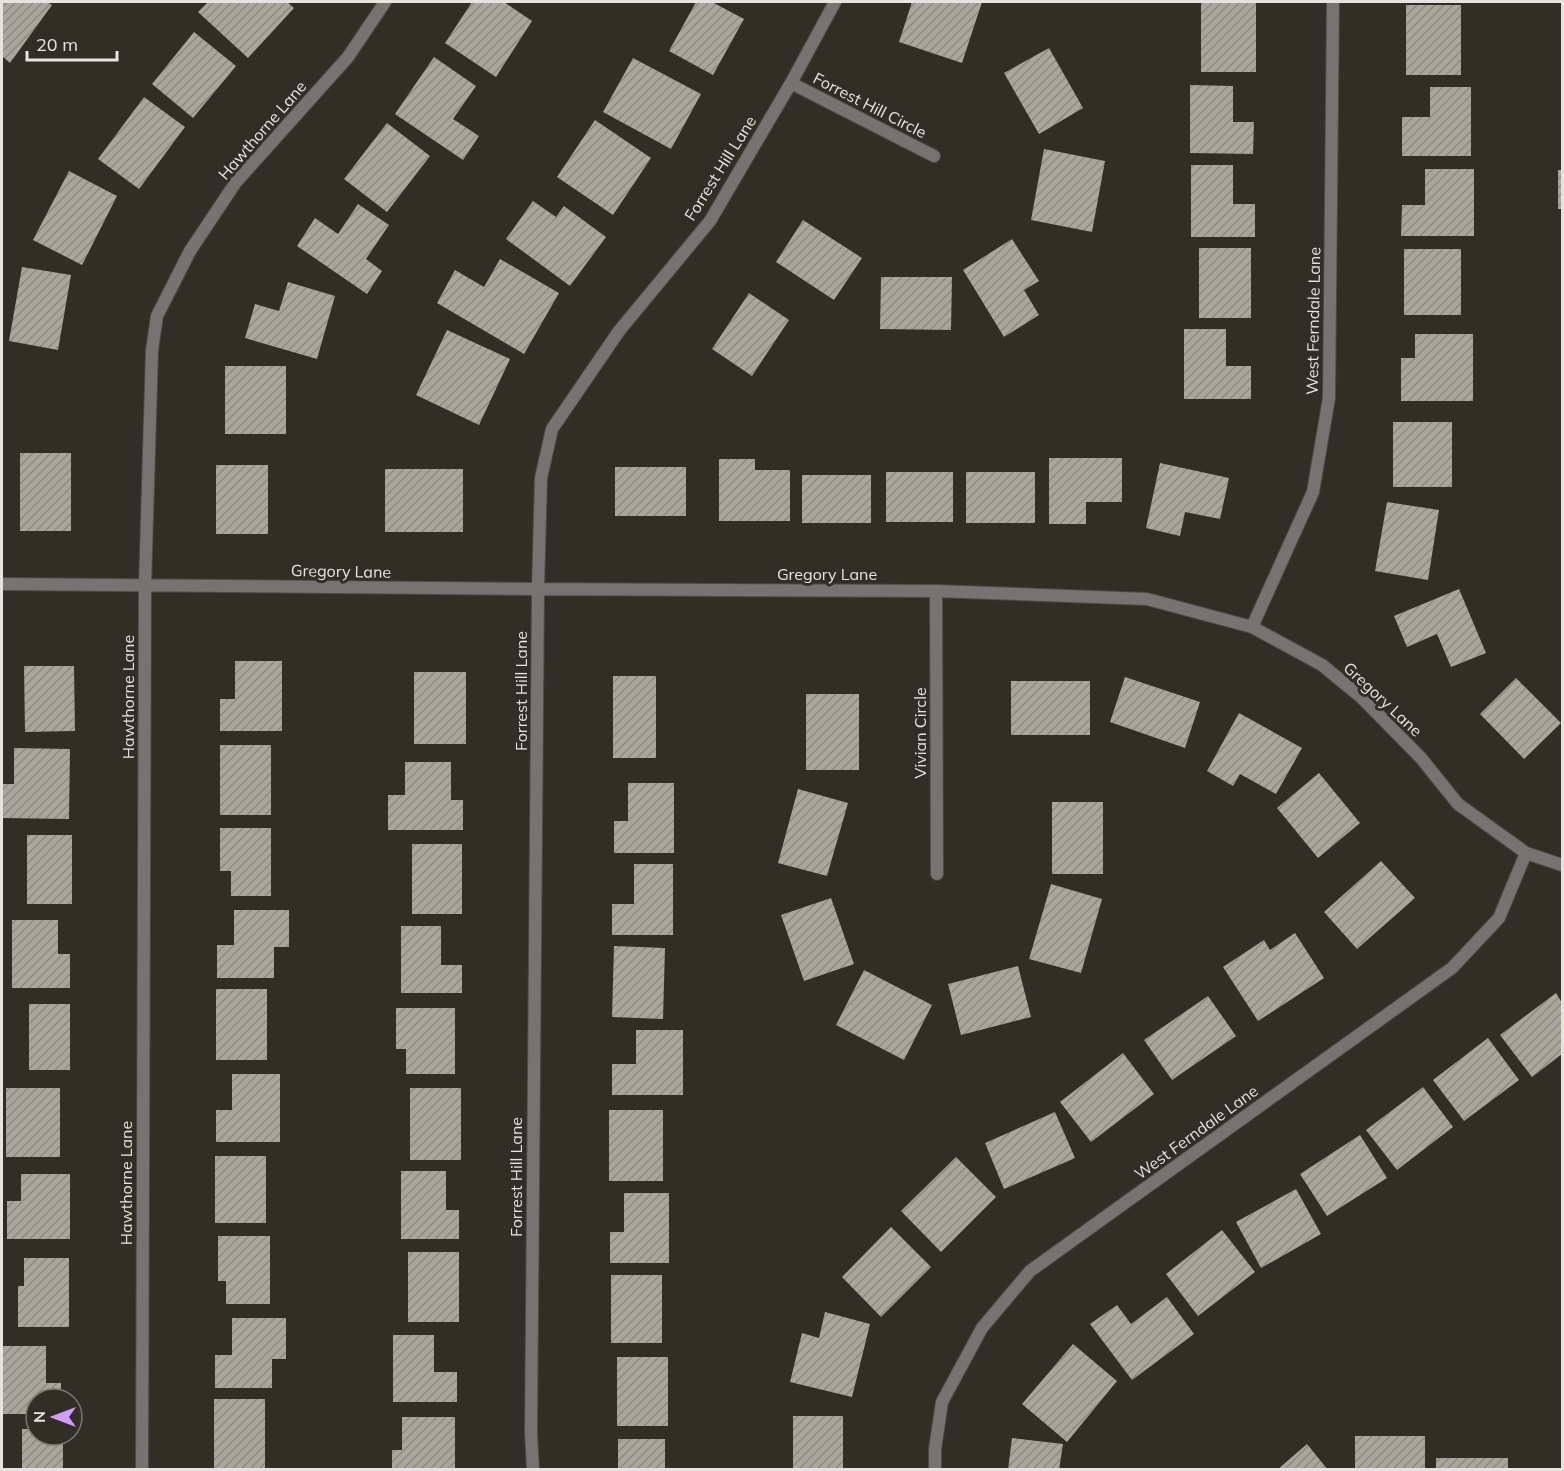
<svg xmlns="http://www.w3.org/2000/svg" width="1564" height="1471" font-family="Mulish,sans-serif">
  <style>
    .building { fill: url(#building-hatch) }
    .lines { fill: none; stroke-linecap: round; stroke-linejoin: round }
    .minor-casing { stroke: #4d4b43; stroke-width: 14 }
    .minor { stroke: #767470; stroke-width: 12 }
    .labels { text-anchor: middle; stroke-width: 6; stroke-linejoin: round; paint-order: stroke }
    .street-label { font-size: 16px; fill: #e5e4de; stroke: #302e25 }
  </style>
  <defs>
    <pattern id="building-hatch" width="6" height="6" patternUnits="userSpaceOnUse" patternTransform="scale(1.5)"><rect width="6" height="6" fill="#a9a69c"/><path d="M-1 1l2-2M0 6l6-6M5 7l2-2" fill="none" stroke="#8b8981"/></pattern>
  </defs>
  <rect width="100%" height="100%" fill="#302e25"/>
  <path class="building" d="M 2,2 L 47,2 L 52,5 L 10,63 L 2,56 Z
    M 208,2 L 287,2 L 294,8 L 248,58 L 198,12 Z
    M 472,2 L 504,2 L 532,21 L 496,77 L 445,43 Z
    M 696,2 L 712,2 L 744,19 L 713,75 L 669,51 Z
    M 912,2 L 982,2 L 962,63 L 899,42 Z
    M 1201,2 L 1256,2 L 1256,72 L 1201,72 Z
    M 1406,5 L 1461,5 L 1461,75 L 1406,75 Z
    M 194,32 L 236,66 L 193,118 L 152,84 Z
    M 1049,48 L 1083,108 L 1039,134 L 1004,73 Z
    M 434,57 L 476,86 L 453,119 L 479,136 L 463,160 L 395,114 Z
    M 633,58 L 701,94 L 671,149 L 603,112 Z
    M 1190,85 L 1233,86 L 1233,122 L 1254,122 L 1253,154 L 1190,153 Z
    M 1430,87 L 1471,87 L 1471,156 L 1402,156 L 1402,117 L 1430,117 Z
    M 144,97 L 185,127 L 139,189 L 98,159 Z
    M 595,120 L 651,158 L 613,215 L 557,177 Z
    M 387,123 L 430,156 L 387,212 L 344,179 Z
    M 1044,149 L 1105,161 L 1092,232 L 1031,220 Z
    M 1191,165 L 1233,165 L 1233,204 L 1255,204 L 1255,237 L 1191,237 Z
    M 1425,169 L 1474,169 L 1474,236 L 1401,236 L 1402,205 L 1425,205 Z
    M 1558,170 L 1562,170 L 1562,209 L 1558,209 Z
    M 69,171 L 117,196 L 82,265 L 33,240 Z
    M 533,201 L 556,217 L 564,206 L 606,237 L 570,286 L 506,239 Z
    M 358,204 L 389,225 L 366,259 L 382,271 L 367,294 L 297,246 L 315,218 L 338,234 Z
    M 803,220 L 862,258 L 834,300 L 776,262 Z
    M 1012,239 L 1039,281 L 1024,290 L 1039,315 L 1004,337 L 963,270 Z
    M 1199,248 L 1251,248 L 1251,318 L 1199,318 Z
    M 1404,249 L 1461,249 L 1461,315 L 1404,315 Z
    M 500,259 L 559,293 L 524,354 L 437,303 L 455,270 L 484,287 Z
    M 22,267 L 71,275 L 58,350 L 9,341 Z
    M 881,277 L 952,277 L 951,330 L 880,329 Z
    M 288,282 L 335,296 L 317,359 L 245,338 L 255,304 L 279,311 Z
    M 749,293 L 789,320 L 752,376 L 712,349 Z
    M 1184,329 L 1226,329 L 1226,366 L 1251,366 L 1251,399 L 1184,399 Z
    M 447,330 L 510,359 L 479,425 L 416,395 Z
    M 1415,334 L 1473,334 L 1473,401 L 1401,401 L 1401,358 L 1415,358 Z
    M 225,366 L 286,366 L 286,434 L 225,434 Z
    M 1393,422 L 1452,422 L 1452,487 L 1393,487 Z
    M 20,453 L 71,453 L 71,531 L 20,531 Z
    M 1049,458 L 1122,458 L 1122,502 L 1086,502 L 1086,524 L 1049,524 Z
    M 719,459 L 755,459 L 755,470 L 790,470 L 790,521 L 719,521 Z
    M 1160,463 L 1229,478 L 1220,519 L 1185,512 L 1180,536 L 1146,528 Z
    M 216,465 L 268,465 L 268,534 L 216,534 Z
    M 615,467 L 686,467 L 686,516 L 615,516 Z
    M 385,469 L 463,469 L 463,532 L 385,532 Z
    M 886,472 L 953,472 L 953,522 L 886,522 Z
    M 966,472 L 1035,472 L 1035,523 L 966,523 Z
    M 802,475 L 871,475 L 871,523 L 802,523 Z
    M 1387,502 L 1439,510 L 1428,580 L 1375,571 Z
    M 1459,589 L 1486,653 L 1451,667 L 1437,634 L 1407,647 L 1394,616 Z
    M 235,661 L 282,661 L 282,731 L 220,731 L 220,699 L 235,699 Z
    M 24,666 L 74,666 L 75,731 L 25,732 Z
    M 414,672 L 466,672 L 466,744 L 414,744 Z
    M 613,676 L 656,676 L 656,758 L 613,758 Z
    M 1125,677 L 1200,702 L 1185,748 L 1110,722 Z
    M 1516,678 L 1561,723 L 1524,759 L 1480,714 Z
    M 1011,681 L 1090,681 L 1090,735 L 1011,735 Z
    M 806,694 L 859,694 L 859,770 L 806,770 Z
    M 1239,713 L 1302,748 L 1276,794 L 1240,774 L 1233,786 L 1207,771 Z
    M 220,745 L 271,745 L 271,815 L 220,815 Z
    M 14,748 L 70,749 L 69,819 L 2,818 L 2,784 L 14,784 Z
    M 405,762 L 451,762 L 451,800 L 463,800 L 463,830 L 388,830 L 388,795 L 405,795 Z
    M 1319,773 L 1360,823 L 1318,858 L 1277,808 Z
    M 628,783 L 674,783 L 674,853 L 614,853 L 614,821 L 628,821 Z
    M 798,789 L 848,803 L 827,876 L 778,863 Z
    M 1052,802 L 1103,802 L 1103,874 L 1052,874 Z
    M 220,828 L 271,828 L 271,896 L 231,896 L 231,871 L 220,871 Z
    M 27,835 L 72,835 L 72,904 L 27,904 Z
    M 412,844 L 462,844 L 462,914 L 412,914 Z
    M 1381,861 L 1415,898 L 1357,949 L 1324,912 Z
    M 634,864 L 673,864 L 673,935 L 612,935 L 612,904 L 634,904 Z
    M 1051,884 L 1102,899 L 1081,973 L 1029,959 Z
    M 831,898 L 854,964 L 804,981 L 781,915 Z
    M 234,910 L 289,910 L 289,947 L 274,947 L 274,978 L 217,978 L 217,945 L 234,945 Z
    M 12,920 L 58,920 L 58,954 L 70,954 L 70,988 L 12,988 Z
    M 401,926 L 441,926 L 441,965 L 462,965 L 462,993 L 401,993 Z
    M 1295,933 L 1324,978 L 1258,1021 L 1223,967 L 1264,940 L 1270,950 Z
    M 614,946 L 665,948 L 663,1019 L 612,1017 Z
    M 1018,966 L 1031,1017 L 961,1035 L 948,984 Z
    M 864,970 L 932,1005 L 904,1060 L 836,1025 Z
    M 216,989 L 267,989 L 267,1060 L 216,1060 Z
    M 1556,993 L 1562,1003 L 1562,1054 L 1532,1077 L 1500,1035 Z
    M 1208,996 L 1236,1036 L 1172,1080 L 1144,1040 Z
    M 29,1004 L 70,1004 L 70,1070 L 29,1070 Z
    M 396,1008 L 455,1008 L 455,1074 L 406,1074 L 406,1049 L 396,1049 Z
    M 636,1030 L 683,1030 L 683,1095 L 612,1095 L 612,1064 L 636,1064 Z
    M 1488,1038 L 1519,1080 L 1464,1121 L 1433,1080 Z
    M 1123,1053 L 1154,1094 L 1091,1142 L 1060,1102 Z
    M 232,1074 L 280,1074 L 280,1142 L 216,1142 L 216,1110 L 232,1110 Z
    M 1423,1087 L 1453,1127 L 1397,1170 L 1366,1130 Z
    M 6,1088 L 60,1088 L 60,1157 L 6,1157 Z
    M 410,1088 L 461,1088 L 461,1160 L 410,1160 Z
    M 609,1110 L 663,1110 L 663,1181 L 609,1181 Z
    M 1055,1112 L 1075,1158 L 1004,1189 L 985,1143 Z
    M 1360,1135 L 1387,1178 L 1327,1216 L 1300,1174 Z
    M 215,1156 L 266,1156 L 266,1223 L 215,1223 Z
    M 956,1157 L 996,1197 L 941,1252 L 901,1211 Z
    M 401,1171 L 446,1171 L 446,1210 L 459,1210 L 459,1239 L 401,1239 Z
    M 21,1174 L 70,1174 L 70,1239 L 7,1239 L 7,1201 L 21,1201 Z
    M 1296,1189 L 1321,1234 L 1261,1268 L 1236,1222 Z
    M 624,1193 L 669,1193 L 669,1263 L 610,1263 L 610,1232 L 624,1232 Z
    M 891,1227 L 931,1267 L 881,1317 L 842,1277 Z
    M 1222,1230 L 1255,1272 L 1198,1316 L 1166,1274 Z
    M 218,1236 L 270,1236 L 270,1304 L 226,1304 L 226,1281 L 218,1281 Z
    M 408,1252 L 459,1252 L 459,1322 L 408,1322 Z
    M 24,1258 L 69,1258 L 69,1327 L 18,1327 L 18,1286 L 24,1286 Z
    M 611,1275 L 662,1275 L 662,1343 L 611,1343 Z
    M 1167,1297 L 1194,1334 L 1132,1380 L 1090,1324 L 1117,1305 L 1131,1324 Z
    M 825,1312 L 870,1324 L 852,1397 L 790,1382 L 802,1333 L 819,1338 Z
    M 232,1318 L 286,1318 L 286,1359 L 272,1359 L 272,1388 L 215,1388 L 215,1355 L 232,1355 Z
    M 393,1335 L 434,1335 L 434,1372 L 457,1372 L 457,1402 L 393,1402 Z
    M 1073,1344 L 1117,1381 L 1067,1442 L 1022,1404 Z
    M 2,1346 L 46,1346 L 46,1383 L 61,1383 L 61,1399 L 36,1399 L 36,1414 L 2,1414 Z
    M 617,1357 L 668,1357 L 668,1426 L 617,1426 Z
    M 214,1399 L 265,1399 L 265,1470 L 214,1470 Z
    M 793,1416 L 843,1416 L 843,1470 L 793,1470 Z
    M 402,1417 L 455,1417 L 455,1470 L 392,1470 L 392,1450 L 402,1450 Z
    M 22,1429 L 36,1429 L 36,1435 L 63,1435 L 63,1470 L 22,1470 Z
    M 1355,1436 L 1425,1436 L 1425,1470 L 1355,1470 Z
    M 1012,1438 L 1063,1444 L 1059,1470 L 1008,1470 Z
    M 618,1439 L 665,1439 L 665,1470 L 618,1470 Z
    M 1307,1444 L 1328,1470 L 1277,1470 Z
    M 1436,1458 L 1508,1458 L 1508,1470 L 1436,1470 Z"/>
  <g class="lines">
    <defs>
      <path id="minor" d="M 791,83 L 934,156
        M 2,584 L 538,589 L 936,591 L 1147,599 L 1252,627 L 1322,665 L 1361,697 L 1421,758 L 1458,804 L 1526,853 L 1562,865
        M 936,591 L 937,874
        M 1252,627 L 1313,492 L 1329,398 L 1333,2
        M 142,1470 L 145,586 L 152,350 L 157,316 L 190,251 L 236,182 L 348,57 L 385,2
        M 533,1470 L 531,1432 L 538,589 L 541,478 L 552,429 L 619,331 L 710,221 L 791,83 L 835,2
        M 935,1470 L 935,1449 L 942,1402 L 982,1328 L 1030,1271 L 1452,968 L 1499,918 L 1526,853"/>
    </defs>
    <use href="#minor" class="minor-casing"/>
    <use href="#minor" class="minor"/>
  </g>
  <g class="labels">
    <g class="street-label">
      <text transform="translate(870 105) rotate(27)" y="6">Forrest Hill Circle</text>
      <text transform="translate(262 130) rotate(-49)" y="6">Hawthorne Lane</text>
      <text transform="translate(720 168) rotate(-58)" y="6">Forrest Hill Lane</text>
      <text transform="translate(1313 321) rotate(-89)" y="6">West Ferndale Lane</text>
      <text transform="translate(341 571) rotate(1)" y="6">Gregory Lane</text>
      <text x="827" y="580">Gregory Lane</text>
      <text transform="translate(521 691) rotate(-90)" y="6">Forrest Hill Lane</text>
      <text transform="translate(128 697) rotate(-90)" y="6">Hawthorne Lane</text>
      <text transform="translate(1383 699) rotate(43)" y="6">Gregory Lane</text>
      <text transform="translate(920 733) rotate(-90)" y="6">Vivian Circle</text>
      <text transform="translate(1196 1132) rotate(-36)" y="6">West Ferndale Lane</text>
      <text transform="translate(516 1177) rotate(-90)" y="6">Forrest Hill Lane</text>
      <text transform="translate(126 1183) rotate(-90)" y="6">Hawthorne Lane</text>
    </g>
  </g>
  <rect width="1564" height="1471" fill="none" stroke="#e5e4de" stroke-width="6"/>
  <g transform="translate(54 1417) rotate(270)"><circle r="28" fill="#302e25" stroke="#78776f" stroke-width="1.5"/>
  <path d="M0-4.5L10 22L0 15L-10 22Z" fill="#d19dfe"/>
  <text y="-9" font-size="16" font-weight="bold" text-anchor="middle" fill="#e5e4de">N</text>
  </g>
  <path d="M27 51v9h90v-9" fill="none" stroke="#e5e4de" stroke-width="3"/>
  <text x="36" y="51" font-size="18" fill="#e5e4de" stroke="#302e25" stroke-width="4.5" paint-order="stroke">20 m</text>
</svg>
